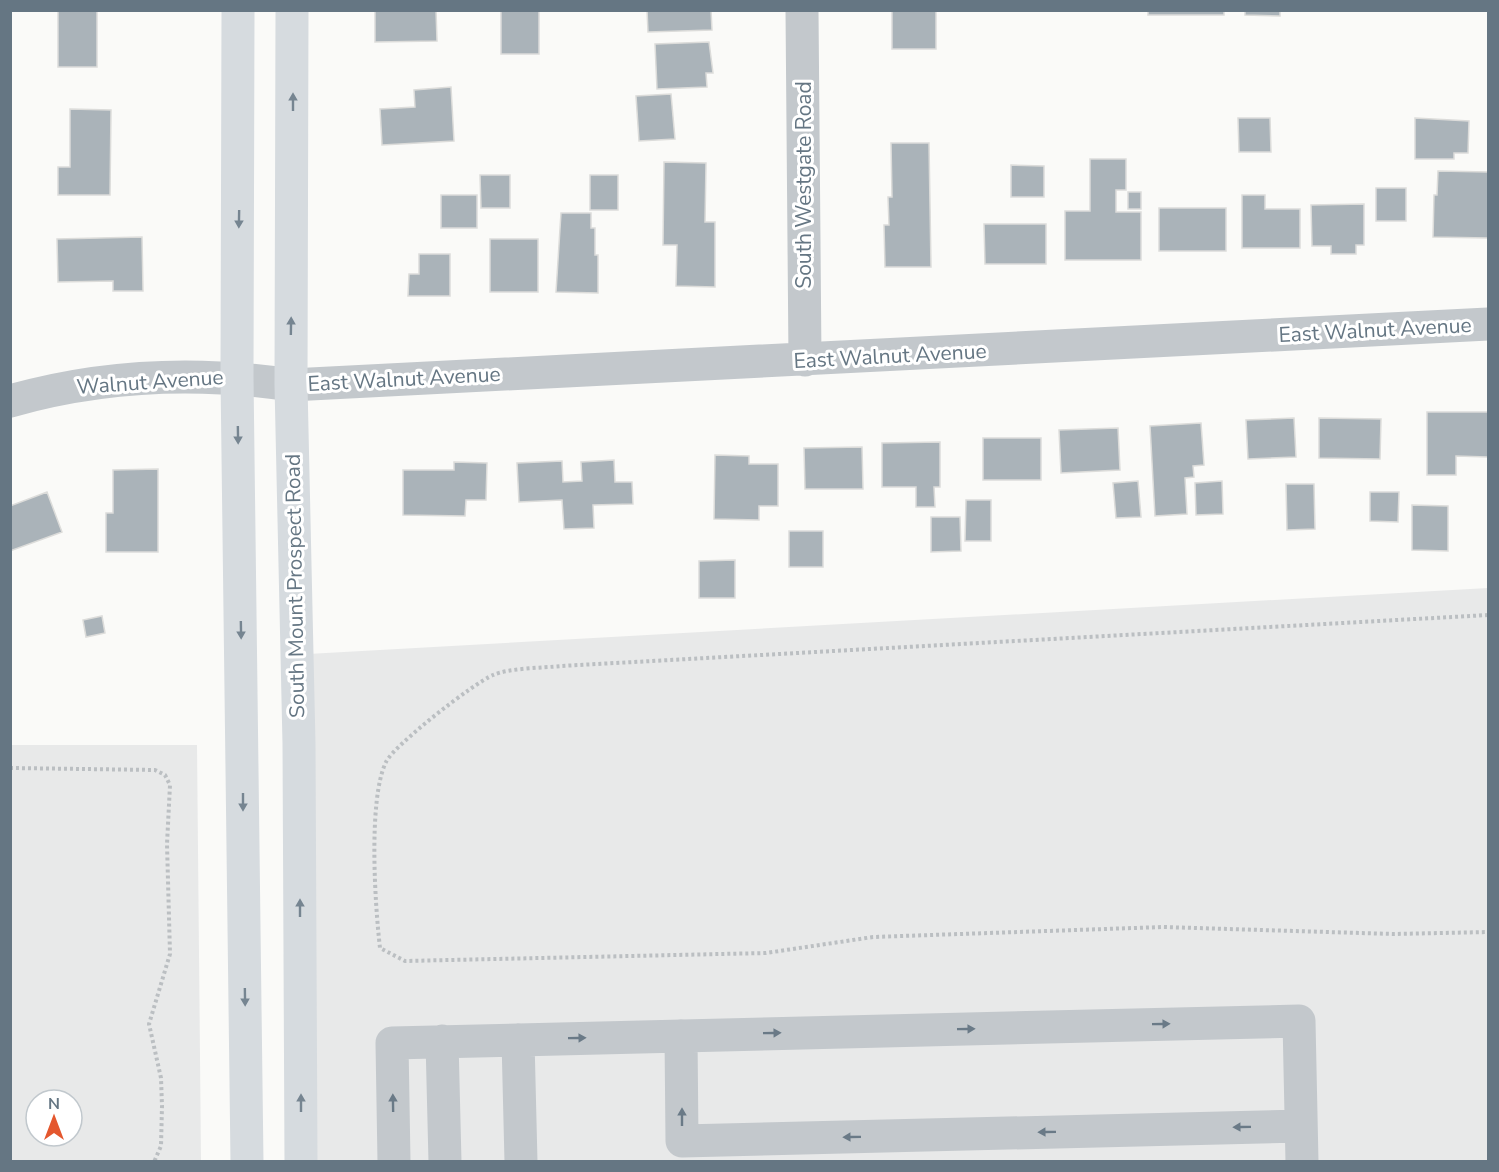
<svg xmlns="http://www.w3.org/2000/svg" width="1499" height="1172" font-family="'Nunito Sans',sans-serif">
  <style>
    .built { fill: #e8e9e9; fill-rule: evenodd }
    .building { fill: #aab3b9; stroke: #dcdcda; stroke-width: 1.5 }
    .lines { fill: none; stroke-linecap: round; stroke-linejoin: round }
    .path { stroke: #bbbfc2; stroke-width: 4; stroke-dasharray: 3 3; stroke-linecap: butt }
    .minor { stroke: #c3c8cc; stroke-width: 33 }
    .major { stroke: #d6dbdf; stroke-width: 33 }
    .oneway { fill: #768591 }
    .oneway2 { fill: #6a7a87 }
    .labels { text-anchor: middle; stroke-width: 6; stroke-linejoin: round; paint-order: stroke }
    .street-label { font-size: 21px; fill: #657683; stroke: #fff }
  </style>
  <rect width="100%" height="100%" fill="#fafaf8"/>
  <path class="built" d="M 1488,588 L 1488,1161 L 313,1161 L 308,654 Z
    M 11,745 L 197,745 L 201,1161 L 11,1161 ZM 36,1100 L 72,1100 L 72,1136 L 36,1136 Z"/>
  <path class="building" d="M 58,10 L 97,10 L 97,67 L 58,67 Z
    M 375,10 L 436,10 L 437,41 L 375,42 Z
    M 501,10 L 539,10 L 539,54 L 501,54 Z
    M 647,10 L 711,10 L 712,30 L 648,32 Z
    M 892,10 L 936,10 L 936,49 L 892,49 Z
    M 1148,10 L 1224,10 L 1224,15 L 1148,15 Z
    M 1245,10 L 1280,10 L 1280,16 L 1245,15 Z
    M 709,42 L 713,73 L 706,73 L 707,87 L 657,89 L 655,44 Z
    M 451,87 L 454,141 L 382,145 L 380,109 L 415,107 L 414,90 Z
    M 671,94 L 675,139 L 639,141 L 636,96 Z
    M 70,109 L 111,110 L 110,195 L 58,195 L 58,167 L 70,167 Z
    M 1238,118 L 1270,118 L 1271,152 L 1239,152 Z
    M 1415,118 L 1469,121 L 1468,153 L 1454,153 L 1454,159 L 1415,159 Z
    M 891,143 L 929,143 L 931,267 L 885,267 L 884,225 L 889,225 L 888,197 L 892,197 Z
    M 1090,159 L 1126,159 L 1126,190 L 1116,190 L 1116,212 L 1141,212 L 1141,260 L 1065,260 L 1065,211 L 1090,211 Z
    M 664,162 L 706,163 L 705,222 L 715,222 L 715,287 L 676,286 L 677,245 L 663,245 Z
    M 1011,165 L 1044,166 L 1044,197 L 1011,197 Z
    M 1438,171 L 1488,172 L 1488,238 L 1433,237 L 1434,195 L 1437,195 Z
    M 480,175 L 510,175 L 510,208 L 481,208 Z
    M 590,175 L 618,175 L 618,210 L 590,210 Z
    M 1376,188 L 1406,188 L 1406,221 L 1376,221 Z
    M 1128,192 L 1141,192 L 1141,209 L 1128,209 Z
    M 441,195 L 477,195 L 477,228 L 441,228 Z
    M 1242,195 L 1265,195 L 1265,209 L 1300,209 L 1300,248 L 1242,248 Z
    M 1364,204 L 1364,245 L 1356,245 L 1356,254 L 1331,254 L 1331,246 L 1312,246 L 1311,205 Z
    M 1159,208 L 1226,208 L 1226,251 L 1159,251 Z
    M 561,213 L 591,213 L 591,228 L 595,228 L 595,255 L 598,255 L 598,293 L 556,292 Z
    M 984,224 L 1046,224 L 1046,264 L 985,264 Z
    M 142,237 L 143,291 L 113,291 L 113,281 L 58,282 L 57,239 Z
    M 490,239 L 538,239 L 538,292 L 490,292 Z
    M 419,254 L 450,254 L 450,296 L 408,296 L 409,274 L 419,274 Z
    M 1427,412 L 1488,412 L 1488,457 L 1456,456 L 1456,475 L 1427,475 Z
    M 1294,418 L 1296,457 L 1248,459 L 1246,420 Z
    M 1319,418 L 1381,419 L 1380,459 L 1319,458 Z
    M 1201,423 L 1204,465 L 1193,466 L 1194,477 L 1185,478 L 1187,514 L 1155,516 L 1150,426 Z
    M 1118,428 L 1120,470 L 1061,473 L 1059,430 Z
    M 983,438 L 1041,438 L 1041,480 L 983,480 Z
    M 940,442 L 940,487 L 934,487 L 935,507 L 916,507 L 916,487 L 882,487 L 882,443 Z
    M 862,447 L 863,489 L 805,489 L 804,448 Z
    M 715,455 L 749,456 L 749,464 L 778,464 L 778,506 L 759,506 L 759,520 L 714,519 Z
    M 614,460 L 615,482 L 632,482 L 633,504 L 593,505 L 594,528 L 564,529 L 562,500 L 519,502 L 517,463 L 562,461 L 563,482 L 582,481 L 581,462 Z
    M 454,462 L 487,463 L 486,500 L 466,500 L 465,516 L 403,515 L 403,470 L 454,470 Z
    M 158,469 L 158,552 L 106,552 L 106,513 L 113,513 L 113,470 Z
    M 1138,481 L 1141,517 L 1116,518 L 1113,483 Z
    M 1222,481 L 1223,514 L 1196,515 L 1195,483 Z
    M 1286,484 L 1314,484 L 1315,529 L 1287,530 Z
    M 47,492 L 62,532 L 10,551 L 10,506 Z
    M 1370,492 L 1399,492 L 1398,522 L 1370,521 Z
    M 966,500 L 991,500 L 991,541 L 965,541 Z
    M 1412,505 L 1448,506 L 1448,551 L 1412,550 Z
    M 931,517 L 960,517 L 961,551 L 931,552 Z
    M 789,531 L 823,531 L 823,567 L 789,567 Z
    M 735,560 L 735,598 L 699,598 L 699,561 Z
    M 102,616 L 105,633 L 86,637 L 83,620 Z"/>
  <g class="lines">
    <path class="path" d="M 1488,615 L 561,666 C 542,668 509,668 493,675 C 474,683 394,745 386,762 C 368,799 375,905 380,948 L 405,961 L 766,953 L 873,937 L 1163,927 L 1393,934 L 1488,932
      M 10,768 L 155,770 L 165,775 L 170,785 L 167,844 L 170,954 L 149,1024 L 161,1078 L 162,1106 L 161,1146 L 154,1162"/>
    <path class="minor" d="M 802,10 L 805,360
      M 10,401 C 102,375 197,371 291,385 L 1488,324
      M 681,1036 L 682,1141 L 1301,1126
      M 518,1040 L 521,1162
      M 442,1041 L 445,1162
      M 394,1162 L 392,1043 L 1299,1021 L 1302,1162"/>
    <path class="major" d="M 238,10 L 237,377 L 247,1162
      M 292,10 L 291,385 L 299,744 L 301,1162"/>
  </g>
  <defs><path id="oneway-solid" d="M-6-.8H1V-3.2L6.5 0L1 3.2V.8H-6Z" transform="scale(1.5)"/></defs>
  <g class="oneway">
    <use href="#oneway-solid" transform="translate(293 102) rotate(-90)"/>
    <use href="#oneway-solid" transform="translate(239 219) rotate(91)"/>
    <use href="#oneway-solid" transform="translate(291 326) rotate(-89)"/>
    <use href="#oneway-solid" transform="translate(238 435) rotate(89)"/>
    <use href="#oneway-solid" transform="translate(241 630) rotate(89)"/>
    <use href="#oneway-solid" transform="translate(243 802) rotate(90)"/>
    <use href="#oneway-solid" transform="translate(300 908) rotate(-90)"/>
    <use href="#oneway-solid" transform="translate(245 997) rotate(89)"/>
    <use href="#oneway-solid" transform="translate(301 1103) rotate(-90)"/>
  </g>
  <g class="oneway2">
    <use href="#oneway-solid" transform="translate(1161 1024) rotate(-1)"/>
    <use href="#oneway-solid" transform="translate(966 1029) rotate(-1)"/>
    <use href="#oneway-solid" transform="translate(772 1033) rotate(-1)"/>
    <use href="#oneway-solid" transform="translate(577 1038) rotate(-1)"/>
    <use href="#oneway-solid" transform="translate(393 1103) rotate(-91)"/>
    <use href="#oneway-solid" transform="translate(682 1117) rotate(-90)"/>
    <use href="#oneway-solid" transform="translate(1242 1127) rotate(179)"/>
    <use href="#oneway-solid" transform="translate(1047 1132) rotate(179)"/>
    <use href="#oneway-solid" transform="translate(852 1137) rotate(179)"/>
  </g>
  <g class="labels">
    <g class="street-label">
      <text transform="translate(804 185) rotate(-90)" y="7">South Westgate Road</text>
      <text transform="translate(1375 330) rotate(-3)" y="7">East Walnut Avenue</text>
      <text transform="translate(890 356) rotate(-3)" y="7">East Walnut Avenue</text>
      <text transform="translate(404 379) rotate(-3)" y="7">East Walnut Avenue</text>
      <text transform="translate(150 382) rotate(-4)" y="7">Walnut Avenue</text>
      <text transform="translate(295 586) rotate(-91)" y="7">South Mount Prospect Road</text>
    </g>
  </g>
  <rect width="1499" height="1172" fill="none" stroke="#657683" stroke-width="24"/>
  <g transform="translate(54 1118)"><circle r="28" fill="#ffffff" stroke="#c1c8cd" stroke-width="1.5"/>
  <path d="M0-4.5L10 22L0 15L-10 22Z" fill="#e4572e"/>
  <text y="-9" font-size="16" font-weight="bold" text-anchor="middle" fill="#657683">N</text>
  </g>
</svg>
